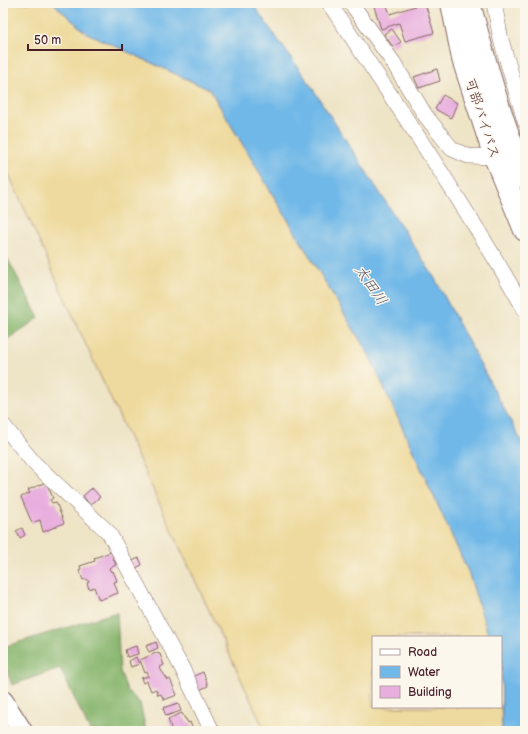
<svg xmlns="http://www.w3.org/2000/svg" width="528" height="734" font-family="'Balsamiq Sans','Klee One',sans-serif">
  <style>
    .forest { fill: #87b56d; stroke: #686a4c }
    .sand { fill: #eeda9e; stroke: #9c7c64 }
    .water { fill: #70b8e8; stroke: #5d6c8a }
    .building { fill: #e8aede }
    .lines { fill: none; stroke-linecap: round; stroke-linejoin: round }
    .minor-casing { stroke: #836461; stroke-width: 16 }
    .major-casing { stroke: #836461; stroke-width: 22 }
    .highway-casing { stroke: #836461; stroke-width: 24 }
    .minor { stroke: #fff; stroke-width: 15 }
    .major { stroke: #fff; stroke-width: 20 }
    .highway { stroke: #fff; stroke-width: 22 }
    .labels { text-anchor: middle; stroke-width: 3; stroke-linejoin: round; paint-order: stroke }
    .street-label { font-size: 14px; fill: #4a1f2b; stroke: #fbf7ec }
    .water-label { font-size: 15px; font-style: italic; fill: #57556d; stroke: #fbf7ec }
  </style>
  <rect width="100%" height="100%" fill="#fbf7ec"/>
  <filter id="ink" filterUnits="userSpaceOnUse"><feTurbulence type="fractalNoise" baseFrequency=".025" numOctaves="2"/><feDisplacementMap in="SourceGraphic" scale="8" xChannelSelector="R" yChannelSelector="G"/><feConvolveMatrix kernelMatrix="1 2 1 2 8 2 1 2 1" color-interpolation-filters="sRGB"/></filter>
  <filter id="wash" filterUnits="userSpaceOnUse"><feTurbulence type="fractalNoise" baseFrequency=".012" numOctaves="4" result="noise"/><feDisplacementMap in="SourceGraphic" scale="16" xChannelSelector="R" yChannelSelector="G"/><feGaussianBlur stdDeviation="0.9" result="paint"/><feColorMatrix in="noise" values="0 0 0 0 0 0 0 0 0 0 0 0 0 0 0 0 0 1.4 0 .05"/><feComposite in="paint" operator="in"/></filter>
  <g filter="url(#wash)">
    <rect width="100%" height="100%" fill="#eee4c6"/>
    <path class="forest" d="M 3,250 L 39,318 L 3,342 Z
      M 117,612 L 120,671 L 127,690 L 140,703 L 146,731 L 90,731 L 60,668 L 12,685 L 3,660 L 3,647 Z"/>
    <path class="sand" d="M 3,3 L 53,3 L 85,32 L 210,90 L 369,355 L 468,571 L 489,637 L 373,637 L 373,707 L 501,707 L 502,731 L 265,731 L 79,330 L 3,161 Z"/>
    <path class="water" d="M 53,3 L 252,3 L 311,86 L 434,277 L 525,448 L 525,731 L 502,731 L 501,637 L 489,637 L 468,571 L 369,355 L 210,90 L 85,32 Z"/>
    <g id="blocks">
      <path class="building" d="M 373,3 L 386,3 L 390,14 L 425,3 L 434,33 L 405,41 L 399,23 L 381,29 Z
        M 392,29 L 401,42 L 393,47 L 384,34 Z
        M 437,69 L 440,81 L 419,88 L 414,77 Z
        M 443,95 L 457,103 L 451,118 L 435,109 Z
        M 46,482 L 53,498 L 50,500 L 52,503 L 56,502 L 64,523 L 43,532 L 40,520 L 32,523 L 21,497 L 30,493 L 28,490 Z
        M 92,488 L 100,497 L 90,505 L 83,496 Z
        M 22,528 L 25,535 L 20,538 L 16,531 Z
        M 111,552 L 116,565 L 109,568 L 111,572 L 113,571 L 117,581 L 114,582 L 118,593 L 99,600 L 94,587 L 89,589 L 87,583 L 89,582 L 87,579 L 83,580 L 79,570 L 81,569 L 80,566 L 95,561 L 94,558 Z
        M 139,558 L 142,565 L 133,569 L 130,562 Z
        M 156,642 L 158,648 L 149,652 L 146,646 Z
        M 136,646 L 138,654 L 127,657 L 125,650 Z
        M 156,653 L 160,654 L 164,665 L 160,667 L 161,670 L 168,680 L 170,679 L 177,695 L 164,700 L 161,694 L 158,695 L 156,689 L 151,691 L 147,681 L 143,683 L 141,678 L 149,676 L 147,672 L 145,673 L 140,660 Z
        M 136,657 L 139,664 L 131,667 L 129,661 Z
        M 203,672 L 208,686 L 195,692 L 189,678 Z
        M 178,703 L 181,711 L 166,716 L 163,708 Z
        M 182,713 L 185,719 L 186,719 L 188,723 L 190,722 L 193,730 L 172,731 L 168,719 Z"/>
    </g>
  </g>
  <g filter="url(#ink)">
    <use href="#blocks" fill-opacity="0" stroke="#836461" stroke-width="1"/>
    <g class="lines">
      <defs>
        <path id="minor" d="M 329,3 C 396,104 465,204 525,310
          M 351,3 L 393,62 L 425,115 L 452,149 L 468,156 L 495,157
          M 494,3 L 501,40 L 525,121
          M 3,425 L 34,463 L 109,533 L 182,668 L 212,731"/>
        <path id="major" d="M 3,701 L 22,731"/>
        <path id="highway" d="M 452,3 L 463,59 L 495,157 L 525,230
          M 469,3 C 485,62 501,122 525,178"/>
      </defs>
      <use href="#minor" class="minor-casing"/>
      <use href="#major" class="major-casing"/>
      <use href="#highway" class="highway-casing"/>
      <use href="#minor" class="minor"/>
      <use href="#major" class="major"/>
      <use href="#highway" class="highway"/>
    </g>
  </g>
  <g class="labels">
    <g class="street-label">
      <text transform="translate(483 118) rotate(72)" y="5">可部バイパス</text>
    </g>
    <g class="water-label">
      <text transform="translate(371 285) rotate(56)" y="5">太田川</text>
    </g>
  </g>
  <rect width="528" height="734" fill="none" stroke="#fbf7ec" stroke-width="16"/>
  <rect x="372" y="636" width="130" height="72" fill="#fbf7ec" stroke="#b4a19f"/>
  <rect x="380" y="649" width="20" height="6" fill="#ffffff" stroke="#b4a19f"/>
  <text x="408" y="656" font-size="12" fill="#4a1f2b">Road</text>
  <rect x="380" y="666" width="20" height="12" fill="#70b8e8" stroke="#b4a19f"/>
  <text x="408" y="676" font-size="12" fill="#4a1f2b">Water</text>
  <rect x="380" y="686" width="20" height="12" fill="#e8aede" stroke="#b4a19f"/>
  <text x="408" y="696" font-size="12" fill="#4a1f2b">Building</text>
  <path d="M28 44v6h94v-6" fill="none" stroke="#4a1f2b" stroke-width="2"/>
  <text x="34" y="44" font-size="12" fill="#4a1f2b" stroke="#fbf7ec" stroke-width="3" paint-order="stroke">50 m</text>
</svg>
